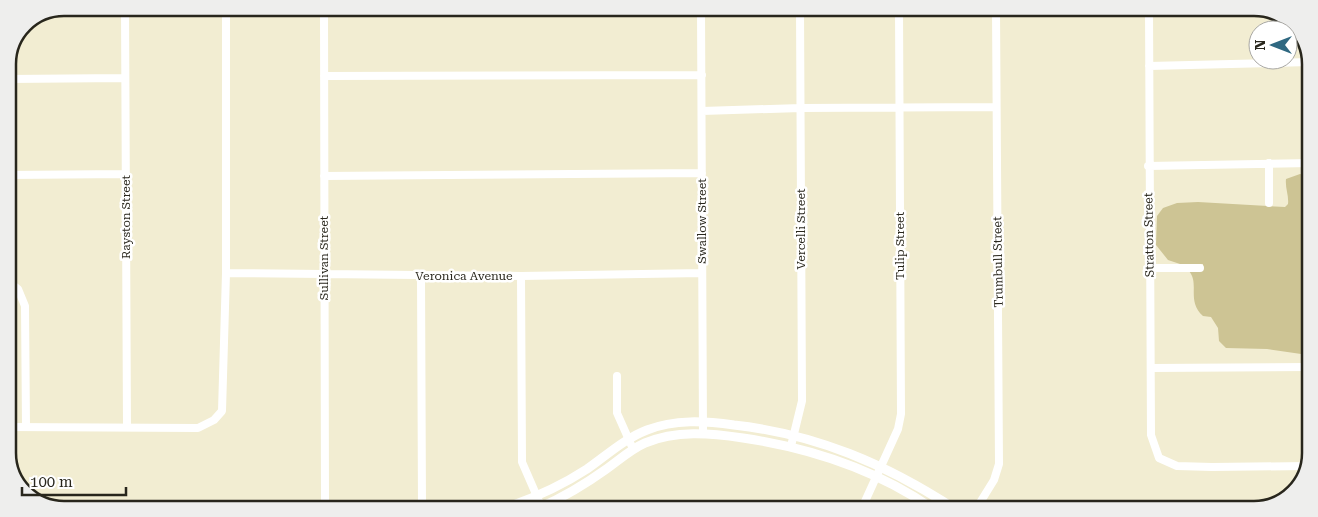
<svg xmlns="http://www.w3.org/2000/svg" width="1318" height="517" font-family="'Roboto Serif',serif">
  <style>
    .green { fill: #cdc494 }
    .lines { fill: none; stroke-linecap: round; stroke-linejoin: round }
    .minor { stroke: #fff; stroke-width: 8 }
    .tertiary { stroke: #fff; stroke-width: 9 }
    .labels { text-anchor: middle; stroke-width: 5; stroke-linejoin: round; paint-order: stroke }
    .street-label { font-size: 12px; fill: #28261c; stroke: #fff }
    .rim { fill: none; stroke: #28261c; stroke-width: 2.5 }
  </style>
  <rect width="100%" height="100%" fill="#f2edd2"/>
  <path class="green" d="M 1300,174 L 1310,176 L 1308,355 L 1267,349 L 1226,348 L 1219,341 L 1218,328 L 1211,317 L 1203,316 C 1186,300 1200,284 1189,271 L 1203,271 L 1203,264 L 1180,264 L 1168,260 L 1156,245 L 1157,216 L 1163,208 L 1177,203 L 1198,202 L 1285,207 L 1288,204 C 1289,196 1285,188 1286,179 Z"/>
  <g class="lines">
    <path class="minor" d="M 125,8 L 127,427
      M 324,8 L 325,507
      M 701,9 L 703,433
      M 1149,10 L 1151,435 L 1159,458 L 1177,466 L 1212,467 L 1307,466
      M 1149,66 L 1310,62
      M 324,76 L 702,75
      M 8,79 L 125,78
      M 702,111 L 801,108 L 996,107
      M 1269,163 L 1269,203
      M 1148,166 L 1310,163
      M 8,175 L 126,174
      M 324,176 L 702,173
      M 1150,268 L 1200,268
      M 226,273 L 521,276 L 702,273
      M 421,276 L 422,507
      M 521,276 L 522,462 L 542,508
      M 8,281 L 18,289 L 25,306 L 26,427
      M 1151,368 L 1308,367
      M 617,376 L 617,413 L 633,449
      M 8,427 L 198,428 L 214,420 L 222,411 L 226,273 L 226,8
      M 791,446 L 802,401 L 800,9
      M 862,508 L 898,429 L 901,414 L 899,10
      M 976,509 L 994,480 L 999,464 L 996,10"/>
    <path class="tertiary" d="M 505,508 C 534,498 561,486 587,469 C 607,455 624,439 647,430 C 675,419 705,421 734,425 C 816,434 886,464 955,509
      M 539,508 C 562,498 584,485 605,470 C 618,461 631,449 645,443 C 676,430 710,433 743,438 C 810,448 877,470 933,509"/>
  </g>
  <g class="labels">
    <g class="street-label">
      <text transform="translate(126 217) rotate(-90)" y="4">Rayston Street</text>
      <text transform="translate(702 221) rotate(-90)" y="4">Swallow Street</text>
      <text transform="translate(801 229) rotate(-90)" y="4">Vercelli Street</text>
      <text transform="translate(1149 235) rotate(-91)" y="4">Stratton Street</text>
      <text transform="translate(900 246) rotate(-90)" y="4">Tulip Street</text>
      <text transform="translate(324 258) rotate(-90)" y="4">Sullivan Street</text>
      <text transform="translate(998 262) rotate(-91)" y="4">Trumbull Street</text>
      <text x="464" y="280">Veronica Avenue</text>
    </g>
  </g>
  <path d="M0 0H1318V517H0ZM64 16H1254A48 48 0 0 1 1302 64V453A48 48 0 0 1 1254 501H64A48 48 0 0 1 16 453V64A48 48 0 0 1 64 16Z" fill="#eeeeed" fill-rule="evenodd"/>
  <path class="rim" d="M64 16H1254A48 48 0 0 1 1302 64V453A48 48 0 0 1 1254 501H64A48 48 0 0 1 16 453V64A48 48 0 0 1 64 16Z"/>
  <g transform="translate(1273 45) rotate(270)"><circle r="24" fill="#ffffff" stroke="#a9a8a4"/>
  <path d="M0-4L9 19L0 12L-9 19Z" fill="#2f6881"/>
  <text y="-8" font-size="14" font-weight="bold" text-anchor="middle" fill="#28261c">N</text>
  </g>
  <path d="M22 487v8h104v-8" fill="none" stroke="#28261c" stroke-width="2.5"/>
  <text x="30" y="487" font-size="15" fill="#28261c" stroke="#ffffff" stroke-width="4" paint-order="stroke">100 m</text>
</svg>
